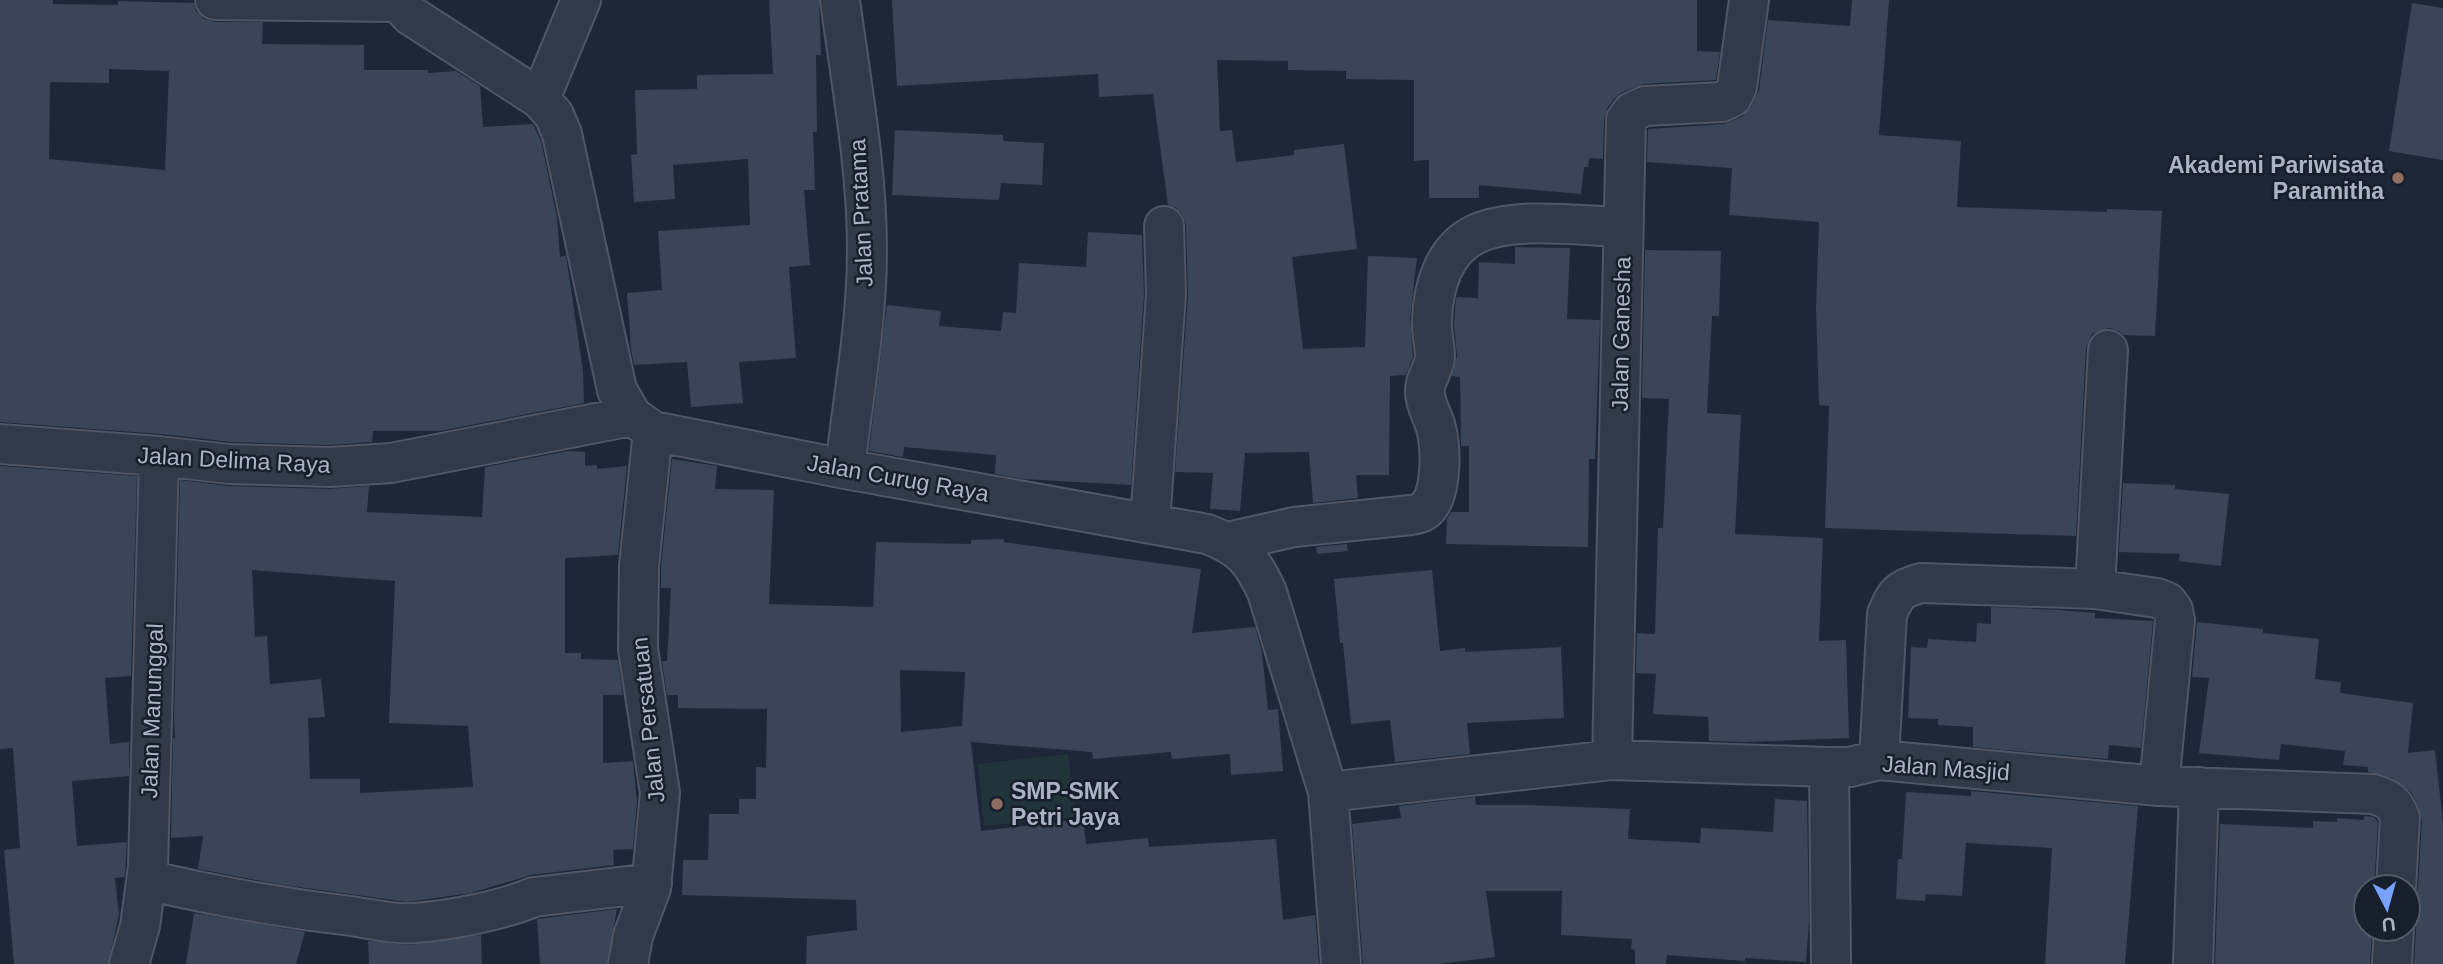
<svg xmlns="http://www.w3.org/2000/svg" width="2443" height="964" font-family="Arial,sans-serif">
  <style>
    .green { fill: #203439 }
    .building { fill: #3a4558; fill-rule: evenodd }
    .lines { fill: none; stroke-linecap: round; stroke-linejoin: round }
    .minor-casing { stroke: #4f5666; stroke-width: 42 }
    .minor { stroke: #323948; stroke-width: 38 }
    .education-dot { fill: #8d6e63; stroke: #171e2c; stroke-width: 2.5 }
    .labels { text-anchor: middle; stroke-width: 5; stroke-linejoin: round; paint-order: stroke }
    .poi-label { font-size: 23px; font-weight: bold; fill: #abb3c5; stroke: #171e2c; text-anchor: end }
    .street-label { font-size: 23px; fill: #abb3c5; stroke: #171e2c }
  </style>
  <rect width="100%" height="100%" fill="#1e2737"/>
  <path class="green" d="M 1068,754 L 1075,817 L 984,826 L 978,764 Z"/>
  <path class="building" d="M 0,0 L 53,0 L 53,4 L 118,5 L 118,1 L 194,3 L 196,11 L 204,19 L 215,22 L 263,22 L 262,44 L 364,45 L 364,70 L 428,70 L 428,73 L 456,71 L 480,86 L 483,127 L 533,124 L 541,141 L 557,217 L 560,257 L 566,255 L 583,371 L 584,403 L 440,431 L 373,431 L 372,442 L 330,445 L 231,442 L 161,434 L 0,422 ZM 109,69 L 169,71 L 165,170 L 49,159 L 50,82 L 109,83 Z
    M 769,0 L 819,0 L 821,55 L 816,55 L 817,132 L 813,132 L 815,190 L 804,190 L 810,265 L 789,267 L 796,358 L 739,362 L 743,403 L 691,407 L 687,362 L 634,365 L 631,349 L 627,293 L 662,290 L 658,231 L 750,225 L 748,159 L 673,165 L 675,199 L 634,202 L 631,155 L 637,154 L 635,90 L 697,89 L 697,75 L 773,74 Z
    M 892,0 L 1697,0 L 1697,51 L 1720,52 L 1716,80 L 1643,84 L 1623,92 L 1615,98 L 1608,107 L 1604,119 L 1603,159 L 1589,158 L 1588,167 L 1584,167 L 1581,194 L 1479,185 L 1479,198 L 1429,198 L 1429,160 L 1414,161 L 1414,80 L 1346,79 L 1346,71 L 1288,70 L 1288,61 L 1217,60 L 1220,131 L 1232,130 L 1236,162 L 1294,155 L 1294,150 L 1344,144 L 1357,249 L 1292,257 L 1303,349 L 1365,347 L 1368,256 L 1417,258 L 1410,319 L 1413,357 L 1406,375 L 1390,376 L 1389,475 L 1356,475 L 1358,498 L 1313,503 L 1309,452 L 1245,453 L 1240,511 L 1210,509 L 1213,473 L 1175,472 L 1188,296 L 1186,225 L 1182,214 L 1175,207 L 1168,205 L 1153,94 L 1099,97 L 1098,74 L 897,86 Z
    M 1852,0 L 1889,0 L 1879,135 L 1961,141 L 1957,207 L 2107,212 L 2107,209 L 2162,211 L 2155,336 L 2123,335 L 2119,331 L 2109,328 L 2092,334 L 2086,348 L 2076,536 L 1825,528 L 1829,406 L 1819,405 L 1816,308 L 1819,222 L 1729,215 L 1732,168 L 1647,162 L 1648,129 L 1724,124 L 1742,117 L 1751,107 L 1759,90 L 1768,20 L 1850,26 Z
    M 2412,3 L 2443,8 L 2443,160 L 2389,151 Z
    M 895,130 L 1003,135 L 1003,141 L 1044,143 L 1042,185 L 1001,183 L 999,200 L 892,195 Z
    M 1088,232 L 1142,235 L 1144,294 L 1131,485 L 1023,479 L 995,474 L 996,455 L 904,447 L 903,457 L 869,451 L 887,305 L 941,311 L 939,326 L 1001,331 L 1003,312 L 1016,313 L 1019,263 L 1086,267 Z
    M 1515,247 L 1570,248 L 1567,319 L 1600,320 L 1595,459 L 1589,459 L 1588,547 L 1446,544 L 1447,519 L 1451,512 L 1469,512 L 1469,446 L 1461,446 L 1460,377 L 1452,376 L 1457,356 L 1454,324 L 1456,299 L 1457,297 L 1478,298 L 1479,262 L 1515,264 Z
    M 1645,250 L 1721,251 L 1719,316 L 1712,316 L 1707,413 L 1741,415 L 1735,534 L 1823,538 L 1819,641 L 1846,640 L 1849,738 L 1746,742 L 1709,741 L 1708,717 L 1653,714 L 1656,674 L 1636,673 L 1637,633 L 1655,634 L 1658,528 L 1663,528 L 1669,399 L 1642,398 Z
    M 568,451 L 585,452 L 585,466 L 597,465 L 597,469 L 627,466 L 618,555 L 565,558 L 565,653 L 581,653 L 581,659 L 618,660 L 623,695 L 603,695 L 603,763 L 633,761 L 637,801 L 633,849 L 613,850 L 614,865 L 531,875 L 471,893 L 407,902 L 278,884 L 198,869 L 203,836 L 171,838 L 173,738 L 175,738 L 174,718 L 180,480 L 228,486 L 329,489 L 369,486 L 367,512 L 482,517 L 485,467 ZM 252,570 L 395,581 L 389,723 L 468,726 L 473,787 L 360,793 L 360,779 L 310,779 L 308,718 L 325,717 L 321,679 L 270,684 L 267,636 L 255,637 Z
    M 672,459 L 717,466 L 715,489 L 774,490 L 769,604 L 873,607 L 876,542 L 971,544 L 971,540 L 1004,539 L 1004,542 L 1201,569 L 1192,633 L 1255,627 L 1262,652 L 1268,710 L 1278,709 L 1283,771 L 1231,775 L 1230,754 L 1172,759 L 1171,752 L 1093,759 L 1092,752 L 971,742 L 981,831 L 1083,819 L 1086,844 L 1148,838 L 1149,847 L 1276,839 L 1283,920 L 1315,915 L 1319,964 L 806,964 L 807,936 L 857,930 L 856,900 L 682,895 L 683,860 L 708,860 L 709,814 L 739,814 L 739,799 L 756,799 L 756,767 L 766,768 L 767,709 L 678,708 L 678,695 L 667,695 L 662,661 L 667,661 L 671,588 L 661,588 L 661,567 ZM 900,670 L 965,672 L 962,726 L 901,732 Z
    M 0,466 L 137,476 L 131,676 L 105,678 L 110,744 L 129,742 L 129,776 L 72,781 L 77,846 L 127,842 L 125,877 L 115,878 L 119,915 L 108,964 L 14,964 L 4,850 L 20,848 L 13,748 L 0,749 Z
    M 2123,483 L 2175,485 L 2175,489 L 2229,494 L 2221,566 L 2179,561 L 2180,554 L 2119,552 Z
    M 1347,544 L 1348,551 L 1317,554 L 1316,547 Z
    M 1432,570 L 1440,651 L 1465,648 L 1465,652 L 1561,647 L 1564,718 L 1467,723 L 1470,754 L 1395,762 L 1390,720 L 1351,724 L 1343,643 L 1340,643 L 1334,579 Z
    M 1991,607 L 2060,610 L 2095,613 L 2095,618 L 2153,621 L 2141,748 L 2109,745 L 2108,759 L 1973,747 L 1973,727 L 1938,725 L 1938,719 L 1908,718 L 1911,647 L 1927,648 L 1928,639 L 1976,642 L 1977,623 L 1991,624 Z
    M 2197,622 L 2263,629 L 2263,633 L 2319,639 L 2315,679 L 2341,682 L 2340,693 L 2413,703 L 2408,753 L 2435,750 L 2443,823 L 2443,964 L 2414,964 L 2416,930 L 2414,920 L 2408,913 L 2408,905 L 2415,898 L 2418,888 L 2422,819 L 2418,805 L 2411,792 L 2393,778 L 2368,772 L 2368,767 L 2343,765 L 2345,751 L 2281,744 L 2279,760 L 2199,753 L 2209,678 L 2192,677 Z
    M 1971,791 L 2138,806 L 2125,964 L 2045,964 L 2052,848 L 1966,843 L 1962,896 L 1926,894 L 1925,901 L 1896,899 L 1898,859 L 1902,859 L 1906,792 L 1971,796 Z
    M 1475,797 L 1476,805 L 1527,805 L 1630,809 L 1628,839 L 1700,843 L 1701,828 L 1773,832 L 1775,799 L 1807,801 L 1809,921 L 1806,962 L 1745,958 L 1745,961 L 1667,955 L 1666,964 L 1635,964 L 1635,950 L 1631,949 L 1632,939 L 1561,935 L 1562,891 L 1486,891 L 1495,957 L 1439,964 L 1363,964 L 1352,824 L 1401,818 L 1399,806 Z
    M 2364,816 L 2374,817 L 2378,822 L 2374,887 L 2366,887 L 2366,929 L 2372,929 L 2370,964 L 2215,964 L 2220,824 L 2313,828 L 2313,821 L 2337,822 L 2337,818 L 2364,820 Z
    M 617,909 L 607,964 L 540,964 L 537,919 Z
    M 194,913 L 305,932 L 296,964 L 186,964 Z
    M 481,935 L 482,964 L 369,964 L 368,941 L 409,945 Z"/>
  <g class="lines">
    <defs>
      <path id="minor" d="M 215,0 L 398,2
        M 397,0 L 410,15 L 540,99 L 554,115 L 562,134 L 617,390 L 632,416 L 653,431 L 845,469 L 1207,534 C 1241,547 1252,559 1267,592 L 1328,792 L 1341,964
        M 840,0 C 851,83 867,167 867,250 C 867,323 853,397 845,469
        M 540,99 L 581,0
        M 0,444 L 159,456 L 229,464 L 330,467 L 391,463 L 632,416
        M 1150,523 L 1166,294 L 1164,226
        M 1228,542 L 1294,527 L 1411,515 C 1418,514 1425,512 1429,506 C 1442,489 1441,447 1436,428 C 1433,416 1425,405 1425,392 C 1424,380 1434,370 1435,357 C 1435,345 1431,332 1432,320 C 1433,287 1444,249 1476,234 C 1515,216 1580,226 1623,227
        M 2095,589 L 2108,350
        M 1612,760 L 1626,120 L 1632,112 L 1645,106 L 1722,102 L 1732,97 L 1737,87 L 1749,0
        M 1879,760 L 1887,614 C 1896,593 1899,589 1921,583 L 2095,589 L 2157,598 L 2167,602 L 2173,610 L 2175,620 L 2159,786
        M 1829,767 L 1831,964
        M 1328,792 L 1612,760 L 1829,767 L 1850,767 L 1879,760 L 2159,786 L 2373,794 C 2388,798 2395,803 2400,818 L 2396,887
        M 147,880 C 215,896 282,908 351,916 C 372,919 395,925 415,923 C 452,920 500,911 534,897 L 652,883
        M 129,964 L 140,926 L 148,867 L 159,456
        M 628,964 L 633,936 L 651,888 L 660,793 L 638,649 L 639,566 L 653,431
        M 2193,964 L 2199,787
        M 2392,964 L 2394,929"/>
    </defs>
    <use href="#minor" class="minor-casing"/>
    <use href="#minor" class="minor"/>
  </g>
  <g class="education-dot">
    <circle cx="2398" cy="178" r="7"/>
    <circle cx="997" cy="804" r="7"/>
  </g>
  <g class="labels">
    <g class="poi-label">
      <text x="2384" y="173">Akademi Pariwisata<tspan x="2384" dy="26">Paramitha</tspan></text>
      <text x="1011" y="799" text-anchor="start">SMP-SMK<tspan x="1011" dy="26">Petri Jaya</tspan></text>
    </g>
    <g class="street-label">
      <text transform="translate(861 213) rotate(-93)" y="8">Jalan Pratama</text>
      <text transform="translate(1621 334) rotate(-89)" y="8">Jalan Ganesha</text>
      <text transform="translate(234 460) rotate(3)" y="8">Jalan Delima Raya</text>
      <text transform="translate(898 478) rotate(10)" y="8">Jalan Curug Raya</text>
      <text transform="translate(152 711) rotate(-88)" y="8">Jalan Manunggal</text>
      <text transform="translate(648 720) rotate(-96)" y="8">Jalan Persatuan</text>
      <text transform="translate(1946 768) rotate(4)" y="8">Jalan Masjid</text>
    </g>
  </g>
  <g transform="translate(2387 908) rotate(174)"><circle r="33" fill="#171e2c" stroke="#525a69" stroke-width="2"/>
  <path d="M0-5L12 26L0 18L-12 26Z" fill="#77a2fe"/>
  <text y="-10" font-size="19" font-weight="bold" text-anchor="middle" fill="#abb3c5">U</text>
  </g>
</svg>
